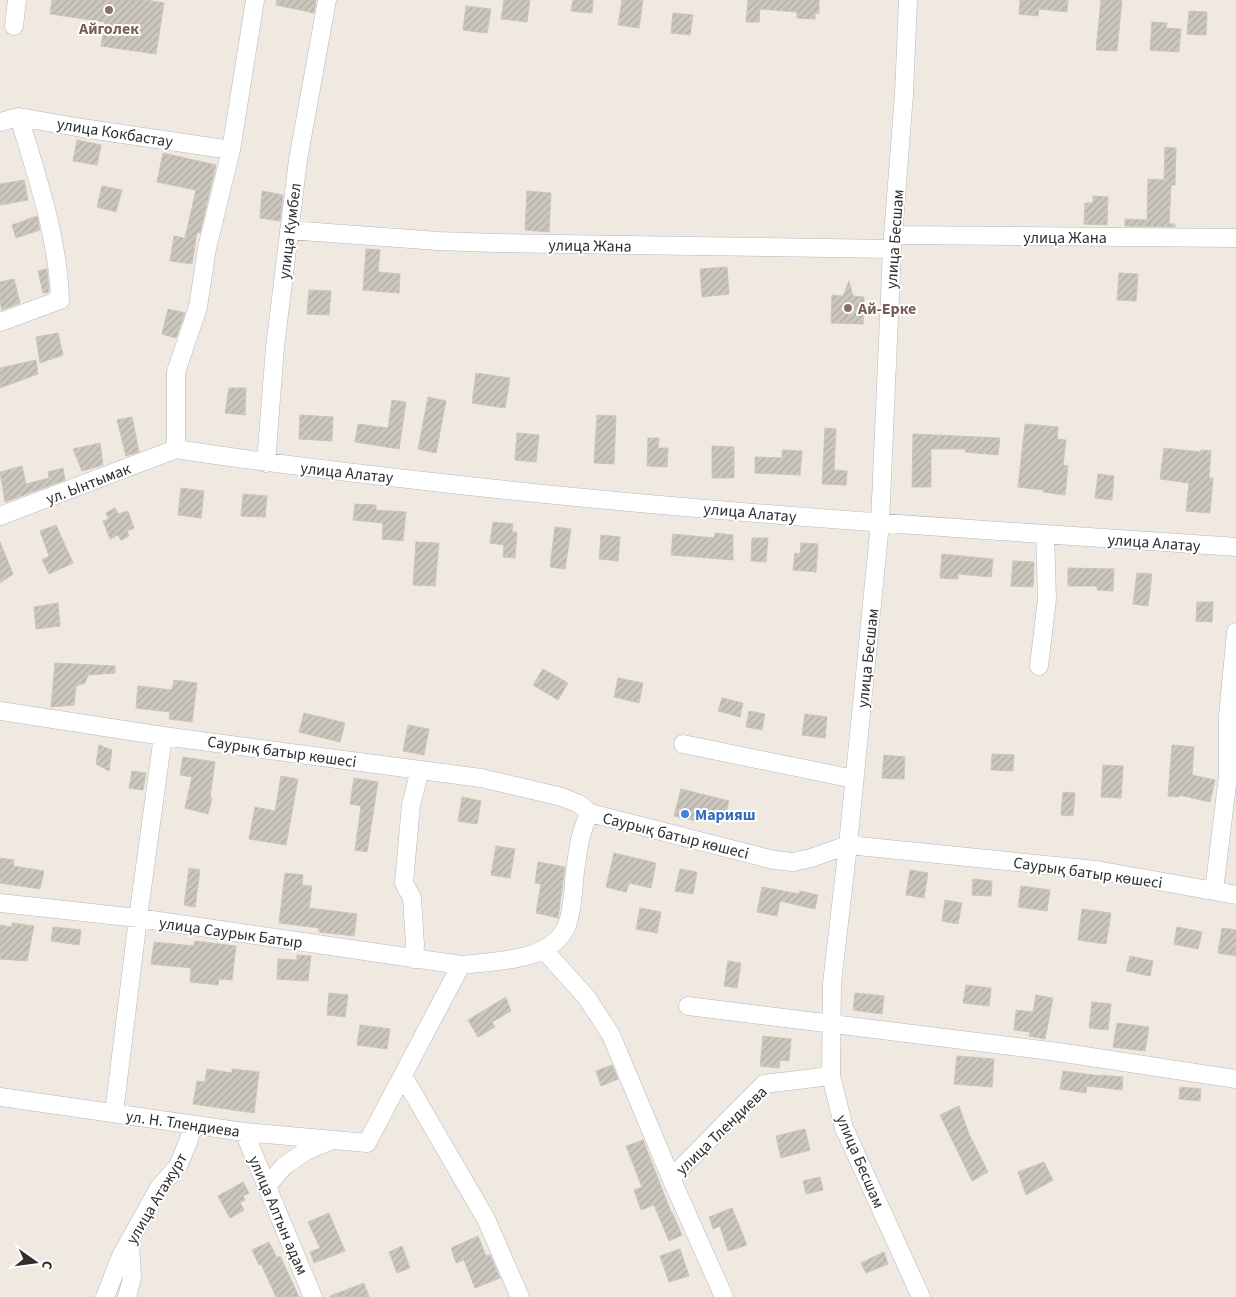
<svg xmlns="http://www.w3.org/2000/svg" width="1236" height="1297" font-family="'Source Sans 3',sans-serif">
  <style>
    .building { fill: url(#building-hatch); stroke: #cbc5ba }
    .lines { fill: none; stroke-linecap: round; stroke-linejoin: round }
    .minor-casing { stroke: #b4b7c1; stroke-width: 19 }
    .minor { stroke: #fff; stroke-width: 18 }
    .education-dot { fill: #8d6e63; stroke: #fff; stroke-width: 2 }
    .shop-dot { fill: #3f7fe0; stroke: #fff; stroke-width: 2 }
    .labels { text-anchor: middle; stroke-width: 4; stroke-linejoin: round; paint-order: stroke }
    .education-label { font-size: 16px; font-weight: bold; fill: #785e54; stroke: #fff }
    .street-label { font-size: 16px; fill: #2e2e2e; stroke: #fff }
    .shop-label { font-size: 16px; font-weight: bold; fill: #366cbe; stroke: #fff; text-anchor: start }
  </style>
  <defs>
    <pattern id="building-hatch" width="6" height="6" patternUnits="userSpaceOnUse" patternTransform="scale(1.25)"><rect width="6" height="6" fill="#cbc7bf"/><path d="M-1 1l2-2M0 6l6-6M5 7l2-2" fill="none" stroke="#afaba4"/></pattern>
  </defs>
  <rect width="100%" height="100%" fill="#efe9e1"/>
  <path class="building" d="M 52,0 L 147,0 L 164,3 L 156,54 L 101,46 L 105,22 L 50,14 Z
    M 277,0 L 316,0 L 314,13 L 276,5 Z
    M 504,0 L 530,0 L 527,22 L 501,19 Z
    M 573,0 L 593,0 L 592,13 L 571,11 Z
    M 622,0 L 643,0 L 639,28 L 618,25 Z
    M 748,0 L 819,0 L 819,13 L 815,14 L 815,19 L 797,18 L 797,12 L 760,9 L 759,22 L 746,22 Z
    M 1020,0 L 1068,0 L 1067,12 L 1039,9 L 1038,16 L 1019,14 Z
    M 1101,0 L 1122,0 L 1117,51 L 1096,50 Z
    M 466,6 L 491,9 L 487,33 L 463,30 Z
    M 1189,11 L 1207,12 L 1206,35 L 1187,34 Z
    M 673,13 L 693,15 L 690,35 L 671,33 Z
    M 1152,22 L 1167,23 L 1166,28 L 1181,29 L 1179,52 L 1150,50 Z
    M 77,140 L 101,145 L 97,165 L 73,161 Z
    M 1165,147 L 1176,148 L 1175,185 L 1171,185 L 1169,224 L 1175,224 L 1175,227 L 1125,226 L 1125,219 L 1147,220 L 1148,179 L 1164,180 Z
    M 163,153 L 216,165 L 200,233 L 197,232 L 192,264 L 170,261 L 174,236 L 185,238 L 196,190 L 157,182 Z
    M 24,180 L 28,200 L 0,205 L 0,184 Z
    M 102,186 L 122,190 L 116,212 L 97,207 Z
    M 262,191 L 283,195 L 280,221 L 260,218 Z
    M 527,191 L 551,193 L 549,232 L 525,230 Z
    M 1093,196 L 1108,197 L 1107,225 L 1084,224 L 1085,203 L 1093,203 Z
    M 37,216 L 40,230 L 16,238 L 12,225 Z
    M 366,249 L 380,250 L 378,272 L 400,274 L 399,293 L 363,290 Z
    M 727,267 L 729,294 L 702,297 L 700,269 Z
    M 47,269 L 49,292 L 43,293 L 38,271 Z
    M 1119,273 L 1138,274 L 1136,301 L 1117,300 Z
    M 14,279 L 20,303 L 2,310 L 0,301 L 0,282 Z
    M 849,281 L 853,296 L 864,297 L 863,324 L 831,323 L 832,295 L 843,296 Z
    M 309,290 L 331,291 L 329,315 L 307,314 Z
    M 168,309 L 185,313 L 176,338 L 162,334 Z
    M 58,333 L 63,355 L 40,363 L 36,337 Z
    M 36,360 L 38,374 L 0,388 L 0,368 Z
    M 476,373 L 510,378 L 505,408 L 472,403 Z
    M 229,388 L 246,388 L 245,415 L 225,413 Z
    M 428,397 L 446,401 L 436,453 L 418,449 Z
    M 392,400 L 406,402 L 399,449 L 355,442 L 358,424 L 388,428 Z
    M 300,415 L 333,417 L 332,441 L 299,439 Z
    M 597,415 L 616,416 L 614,464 L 594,463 Z
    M 132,417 L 139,452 L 126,456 L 117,420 Z
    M 1025,424 L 1058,427 L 1057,439 L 1066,440 L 1063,465 L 1068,466 L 1065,495 L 1043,492 L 1043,490 L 1018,487 Z
    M 825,428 L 836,429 L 834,470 L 847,471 L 846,485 L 822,484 Z
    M 517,433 L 539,435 L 536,462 L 515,460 Z
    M 913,434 L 1000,438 L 998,455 L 965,452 L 966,449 L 931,449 L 931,487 L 912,487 Z
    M 648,438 L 659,438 L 658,448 L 668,448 L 667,467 L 647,466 Z
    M 100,443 L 103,465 L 82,471 L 73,449 Z
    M 712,446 L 734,447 L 734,478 L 712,478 Z
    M 1164,448 L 1200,452 L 1201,450 L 1211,451 L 1209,478 L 1213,478 L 1210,513 L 1186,511 L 1189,483 L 1160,479 Z
    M 782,450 L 802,451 L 800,475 L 755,473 L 755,457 L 782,458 Z
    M 22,466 L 26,484 L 49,478 L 48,472 L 63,468 L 65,480 L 5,502 L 0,472 Z
    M 1098,474 L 1114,476 L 1112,500 L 1095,498 Z
    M 181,488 L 204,491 L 201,518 L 178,515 Z
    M 243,494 L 267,496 L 265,517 L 241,516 Z
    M 355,504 L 376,505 L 376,510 L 406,512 L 403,541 L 382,539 L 383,523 L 353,520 Z
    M 115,508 L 118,514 L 128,511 L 134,528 L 127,531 L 129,536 L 121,540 L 118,535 L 110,539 L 103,521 L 109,519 L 106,513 Z
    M 493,522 L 513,524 L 512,532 L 517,532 L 515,558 L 503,557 L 504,545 L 490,543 Z
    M 56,525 L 73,563 L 49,574 L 42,560 L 49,556 L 40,531 Z
    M 555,527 L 571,529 L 565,569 L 550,567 Z
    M 715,533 L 733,535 L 733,560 L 671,555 L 673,534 L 714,538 Z
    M 601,535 L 620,537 L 618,561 L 599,559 Z
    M 752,538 L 768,538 L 766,562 L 751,561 Z
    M 0,542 L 13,574 L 0,583 Z
    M 416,542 L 439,543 L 435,586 L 413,585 Z
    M 801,543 L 818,544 L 816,572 L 793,570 L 795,553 L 800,554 Z
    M 942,554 L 993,559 L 991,577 L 958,574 L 958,579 L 940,578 Z
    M 1013,561 L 1034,562 L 1033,587 L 1011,586 Z
    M 1068,568 L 1114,569 L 1113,591 L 1097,590 L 1097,586 L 1068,586 Z
    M 1137,573 L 1152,574 L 1148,606 L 1133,604 Z
    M 1197,602 L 1213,602 L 1212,622 L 1196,621 Z
    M 58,603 L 60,626 L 36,629 L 34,607 Z
    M 55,663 L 115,666 L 115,673 L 88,675 L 85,683 L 76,686 L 74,705 L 51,707 Z
    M 543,669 L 568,683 L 558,700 L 533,685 Z
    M 618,678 L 643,683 L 639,703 L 614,697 Z
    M 174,680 L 197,683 L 192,722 L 169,719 L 170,712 L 136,708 L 138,686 L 172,690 Z
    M 722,698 L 743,703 L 740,717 L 718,711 Z
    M 749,711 L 765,714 L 762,730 L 746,727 Z
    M 304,713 L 345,723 L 340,742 L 299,732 Z
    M 805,714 L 827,717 L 825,738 L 802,735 Z
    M 408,725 L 429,729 L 424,755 L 403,751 Z
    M 99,745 L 112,750 L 109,771 L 96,764 Z
    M 1172,745 L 1194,747 L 1192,775 L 1215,780 L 1210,802 L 1179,795 L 1179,797 L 1168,796 Z
    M 992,754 L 1014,755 L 1013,771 L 991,770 Z
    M 884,755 L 905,757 L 904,779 L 882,778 Z
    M 183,757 L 215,762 L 210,797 L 212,798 L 208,814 L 185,808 L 192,777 L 180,775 Z
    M 1103,765 L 1123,766 L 1121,798 L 1101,797 Z
    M 132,771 L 146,773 L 143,790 L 129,788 Z
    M 281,776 L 298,779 L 286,845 L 249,839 L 255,807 L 275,811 Z
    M 354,778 L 378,782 L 367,852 L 355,850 L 361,806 L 350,804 Z
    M 681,789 L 729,801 L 724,820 L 698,813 L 696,821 L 674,816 Z
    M 1063,792 L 1075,793 L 1073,816 L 1061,815 Z
    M 462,797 L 481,801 L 477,824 L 458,821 Z
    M 496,846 L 515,849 L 510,878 L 491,875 Z
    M 614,853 L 656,863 L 651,888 L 629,883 L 626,892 L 606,887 Z
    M 0,858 L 14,860 L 13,866 L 44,871 L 40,889 L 0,883 Z
    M 538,862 L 565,867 L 558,918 L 536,913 L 541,884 L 535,883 Z
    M 189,868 L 200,870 L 195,907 L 184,905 Z
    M 680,869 L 697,872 L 693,894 L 675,891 Z
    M 910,870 L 928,873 L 924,898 L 906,895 Z
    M 285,873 L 303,875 L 302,885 L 312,886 L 309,908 L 357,914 L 354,936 L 319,932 L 319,928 L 279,923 Z
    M 973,879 L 992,881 L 991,896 L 972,895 Z
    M 1021,886 L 1050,890 L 1047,911 L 1018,907 Z
    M 762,887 L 799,894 L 800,891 L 818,895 L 815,909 L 780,901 L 777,916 L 757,912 Z
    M 945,900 L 962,903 L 958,924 L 942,921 Z
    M 640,908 L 661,912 L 657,933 L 636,929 Z
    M 1082,909 L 1111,913 L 1106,944 L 1078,940 Z
    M 12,923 L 34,926 L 27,961 L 0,959 L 0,925 L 12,927 Z
    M 53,927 L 81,930 L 79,945 L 51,941 Z
    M 1177,927 L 1202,932 L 1198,949 L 1174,944 Z
    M 1222,928 L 1236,930 L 1236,956 L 1218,953 Z
    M 195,941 L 236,946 L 232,980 L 219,979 L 218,985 L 190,982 L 191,968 L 151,964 L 154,942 L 194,946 Z
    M 297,955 L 311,956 L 308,981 L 277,979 L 278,959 L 297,960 Z
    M 1130,956 L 1153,961 L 1150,976 L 1126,971 Z
    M 728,961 L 741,963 L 737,988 L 724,986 Z
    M 966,985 L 991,988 L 989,1006 L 963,1003 Z
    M 329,993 L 348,995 L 345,1017 L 327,1015 Z
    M 855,993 L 884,996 L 882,1014 L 853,1010 Z
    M 1036,995 L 1053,998 L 1045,1039 L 1029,1036 L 1030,1032 L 1014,1030 L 1016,1010 L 1033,1012 Z
    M 506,997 L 511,1011 L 492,1022 L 495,1027 L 478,1037 L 468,1020 Z
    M 1092,1002 L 1111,1004 L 1108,1030 L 1089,1028 Z
    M 1117,1023 L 1149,1027 L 1145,1051 L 1113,1047 Z
    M 360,1025 L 390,1029 L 387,1049 L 357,1045 Z
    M 763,1036 L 791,1039 L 789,1061 L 780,1060 L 779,1068 L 760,1066 Z
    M 957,1056 L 994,1059 L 992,1087 L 954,1084 Z
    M 612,1065 L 618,1079 L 601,1086 L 596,1071 Z
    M 207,1069 L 232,1073 L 232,1069 L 259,1072 L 254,1113 L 193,1104 L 197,1081 L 205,1082 Z
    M 1063,1071 L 1101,1076 L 1101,1075 L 1123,1077 L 1122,1090 L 1087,1086 L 1086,1093 L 1060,1089 Z
    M 1180,1087 L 1201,1089 L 1200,1101 L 1179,1099 Z
    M 959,1106 L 969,1134 L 988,1172 L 972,1181 L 940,1115 Z
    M 805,1129 L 810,1150 L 781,1158 L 776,1136 Z
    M 643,1140 L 671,1212 L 672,1212 L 682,1235 L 669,1241 L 654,1205 L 641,1210 L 634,1190 L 642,1187 L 626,1146 Z
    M 1044,1162 L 1053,1180 L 1026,1195 L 1018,1172 Z
    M 820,1177 L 823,1190 L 806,1194 L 803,1181 Z
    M 243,1182 L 249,1193 L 243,1196 L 245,1200 L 240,1203 L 244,1210 L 230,1218 L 218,1196 Z
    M 732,1208 L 747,1245 L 728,1251 L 720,1226 L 713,1229 L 709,1217 Z
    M 329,1213 L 345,1251 L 314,1263 L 310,1252 L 320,1248 L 308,1222 Z
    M 478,1236 L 486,1256 L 490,1255 L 500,1278 L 475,1288 L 464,1260 L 456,1263 L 451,1248 Z
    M 269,1242 L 277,1258 L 280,1256 L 299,1297 L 276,1297 L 261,1264 L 259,1265 L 252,1250 Z
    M 402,1246 L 410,1268 L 397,1273 L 389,1252 Z
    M 680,1249 L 689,1276 L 669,1282 L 660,1256 Z
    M 884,1252 L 888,1264 L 866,1273 L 861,1263 Z
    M 364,1283 L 369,1297 L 330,1297 L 330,1296 Z"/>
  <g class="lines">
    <defs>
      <path id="minor" d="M 908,0 L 904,94 L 892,249 L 880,523 L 848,845 L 832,983 L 831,1076 L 844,1128 L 921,1297
        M 14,26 L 17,0
        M 0,122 L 19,117 L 82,128 L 231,150
        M 289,230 L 438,241 L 495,243 L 892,249
        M 893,235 L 1236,238
        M 0,322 L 60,300 C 58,237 37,177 19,117
        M 176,449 C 264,463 353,473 442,483 C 706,513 971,529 1236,547
        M 176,449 L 176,372 L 198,307 L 207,248 L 231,150 L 255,0
        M 266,463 L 275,347 L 298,160 L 327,0
        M 0,516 L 176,449
        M 1039,666 L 1047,599 L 1045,534
        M 0,711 L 163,736 L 481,778 L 562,797 L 579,804 L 590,813 L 774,860 L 793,862 L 811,858 L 848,845 L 1096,870 L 1236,895
        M 683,744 L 854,779
        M 1214,891 L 1228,776 L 1228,716 L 1236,632
        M 0,903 L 138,918 L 461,965
        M 544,950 L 587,998 L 611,1035 L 671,1178 L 724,1297
        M 414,959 L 415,945 L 412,898 L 404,883 L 411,805 L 420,770
        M 688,1006 L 1058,1052 L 1236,1079
        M 403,1076 L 486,1219 L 520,1297
        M 0,1097 L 244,1132 L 367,1143 L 461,965 C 493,961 553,962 567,925 C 573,909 573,890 575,872 C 578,851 579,833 590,813
        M 114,1113 L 138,918 L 163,736
        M 244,1132 L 313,1297
        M 671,1178 L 764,1084 L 831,1076
        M 267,1186 L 284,1166 L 306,1151 L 330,1141
        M 105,1297 L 121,1256 L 159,1188 L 178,1166 L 188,1142 L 193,1125
        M 127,1297 L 132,1278 L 130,1241"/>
    </defs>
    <use href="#minor" class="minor-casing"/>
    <use href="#minor" class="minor"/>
  </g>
  <g class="education-dot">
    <circle cx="109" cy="10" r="5"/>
    <circle cx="848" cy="308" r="5"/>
  </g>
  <circle class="shop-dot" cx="685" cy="814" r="5"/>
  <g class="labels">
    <g class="education-label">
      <text x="109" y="34">Айголек</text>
      <text x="858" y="314" text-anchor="start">Ай-Ерке</text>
    </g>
    <g class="street-label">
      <text transform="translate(115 132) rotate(9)" y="6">улица Кокбастау</text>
      <text transform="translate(289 231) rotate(-83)" y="6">улица Кумбел</text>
      <text x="1065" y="243">улица Жана</text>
      <text transform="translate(894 239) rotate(-86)" y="6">улица Бесшам</text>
      <text transform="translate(590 245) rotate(1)" y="6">улица Жана</text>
      <text transform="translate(347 472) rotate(6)" y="6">улица Алатау</text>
      <text transform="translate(88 483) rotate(-21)" y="6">ул. Ынтымак</text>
      <text transform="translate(750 512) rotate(5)" y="6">улица Алатау</text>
      <text transform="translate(1154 542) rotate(4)" y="6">улица Алатау</text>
      <text transform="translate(867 658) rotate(-84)" y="6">улица Бесшам</text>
      <text transform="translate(282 751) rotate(8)" y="6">Саурық батыр көшесі</text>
      <text transform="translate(676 835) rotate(14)" y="6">Саурық батыр көшесі</text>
      <text transform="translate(1088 872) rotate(8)" y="6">Саурық батыр көшесі</text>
      <text transform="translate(231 932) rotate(8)" y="6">улица Саурык Батыр</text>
      <text transform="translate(183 1123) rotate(8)" y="6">ул. Н. Тлендиева</text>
      <text transform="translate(721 1130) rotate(-44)" y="6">улица Тлендиева</text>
      <text transform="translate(861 1161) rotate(67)" y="6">улица Бесшам</text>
      <text transform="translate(156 1198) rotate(-59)" y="6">улица Атажурт</text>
      <text transform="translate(279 1215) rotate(67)" y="6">улица Алтын адам</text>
    </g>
    <g class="shop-label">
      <text x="695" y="820">Марияш</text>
    </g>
  </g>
  <g transform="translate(35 1262) rotate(104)" stroke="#ffffff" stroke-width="4" paint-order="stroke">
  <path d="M0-4L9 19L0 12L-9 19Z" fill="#2e2e2e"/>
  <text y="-8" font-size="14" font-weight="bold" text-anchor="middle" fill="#2e2e2e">С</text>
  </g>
</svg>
